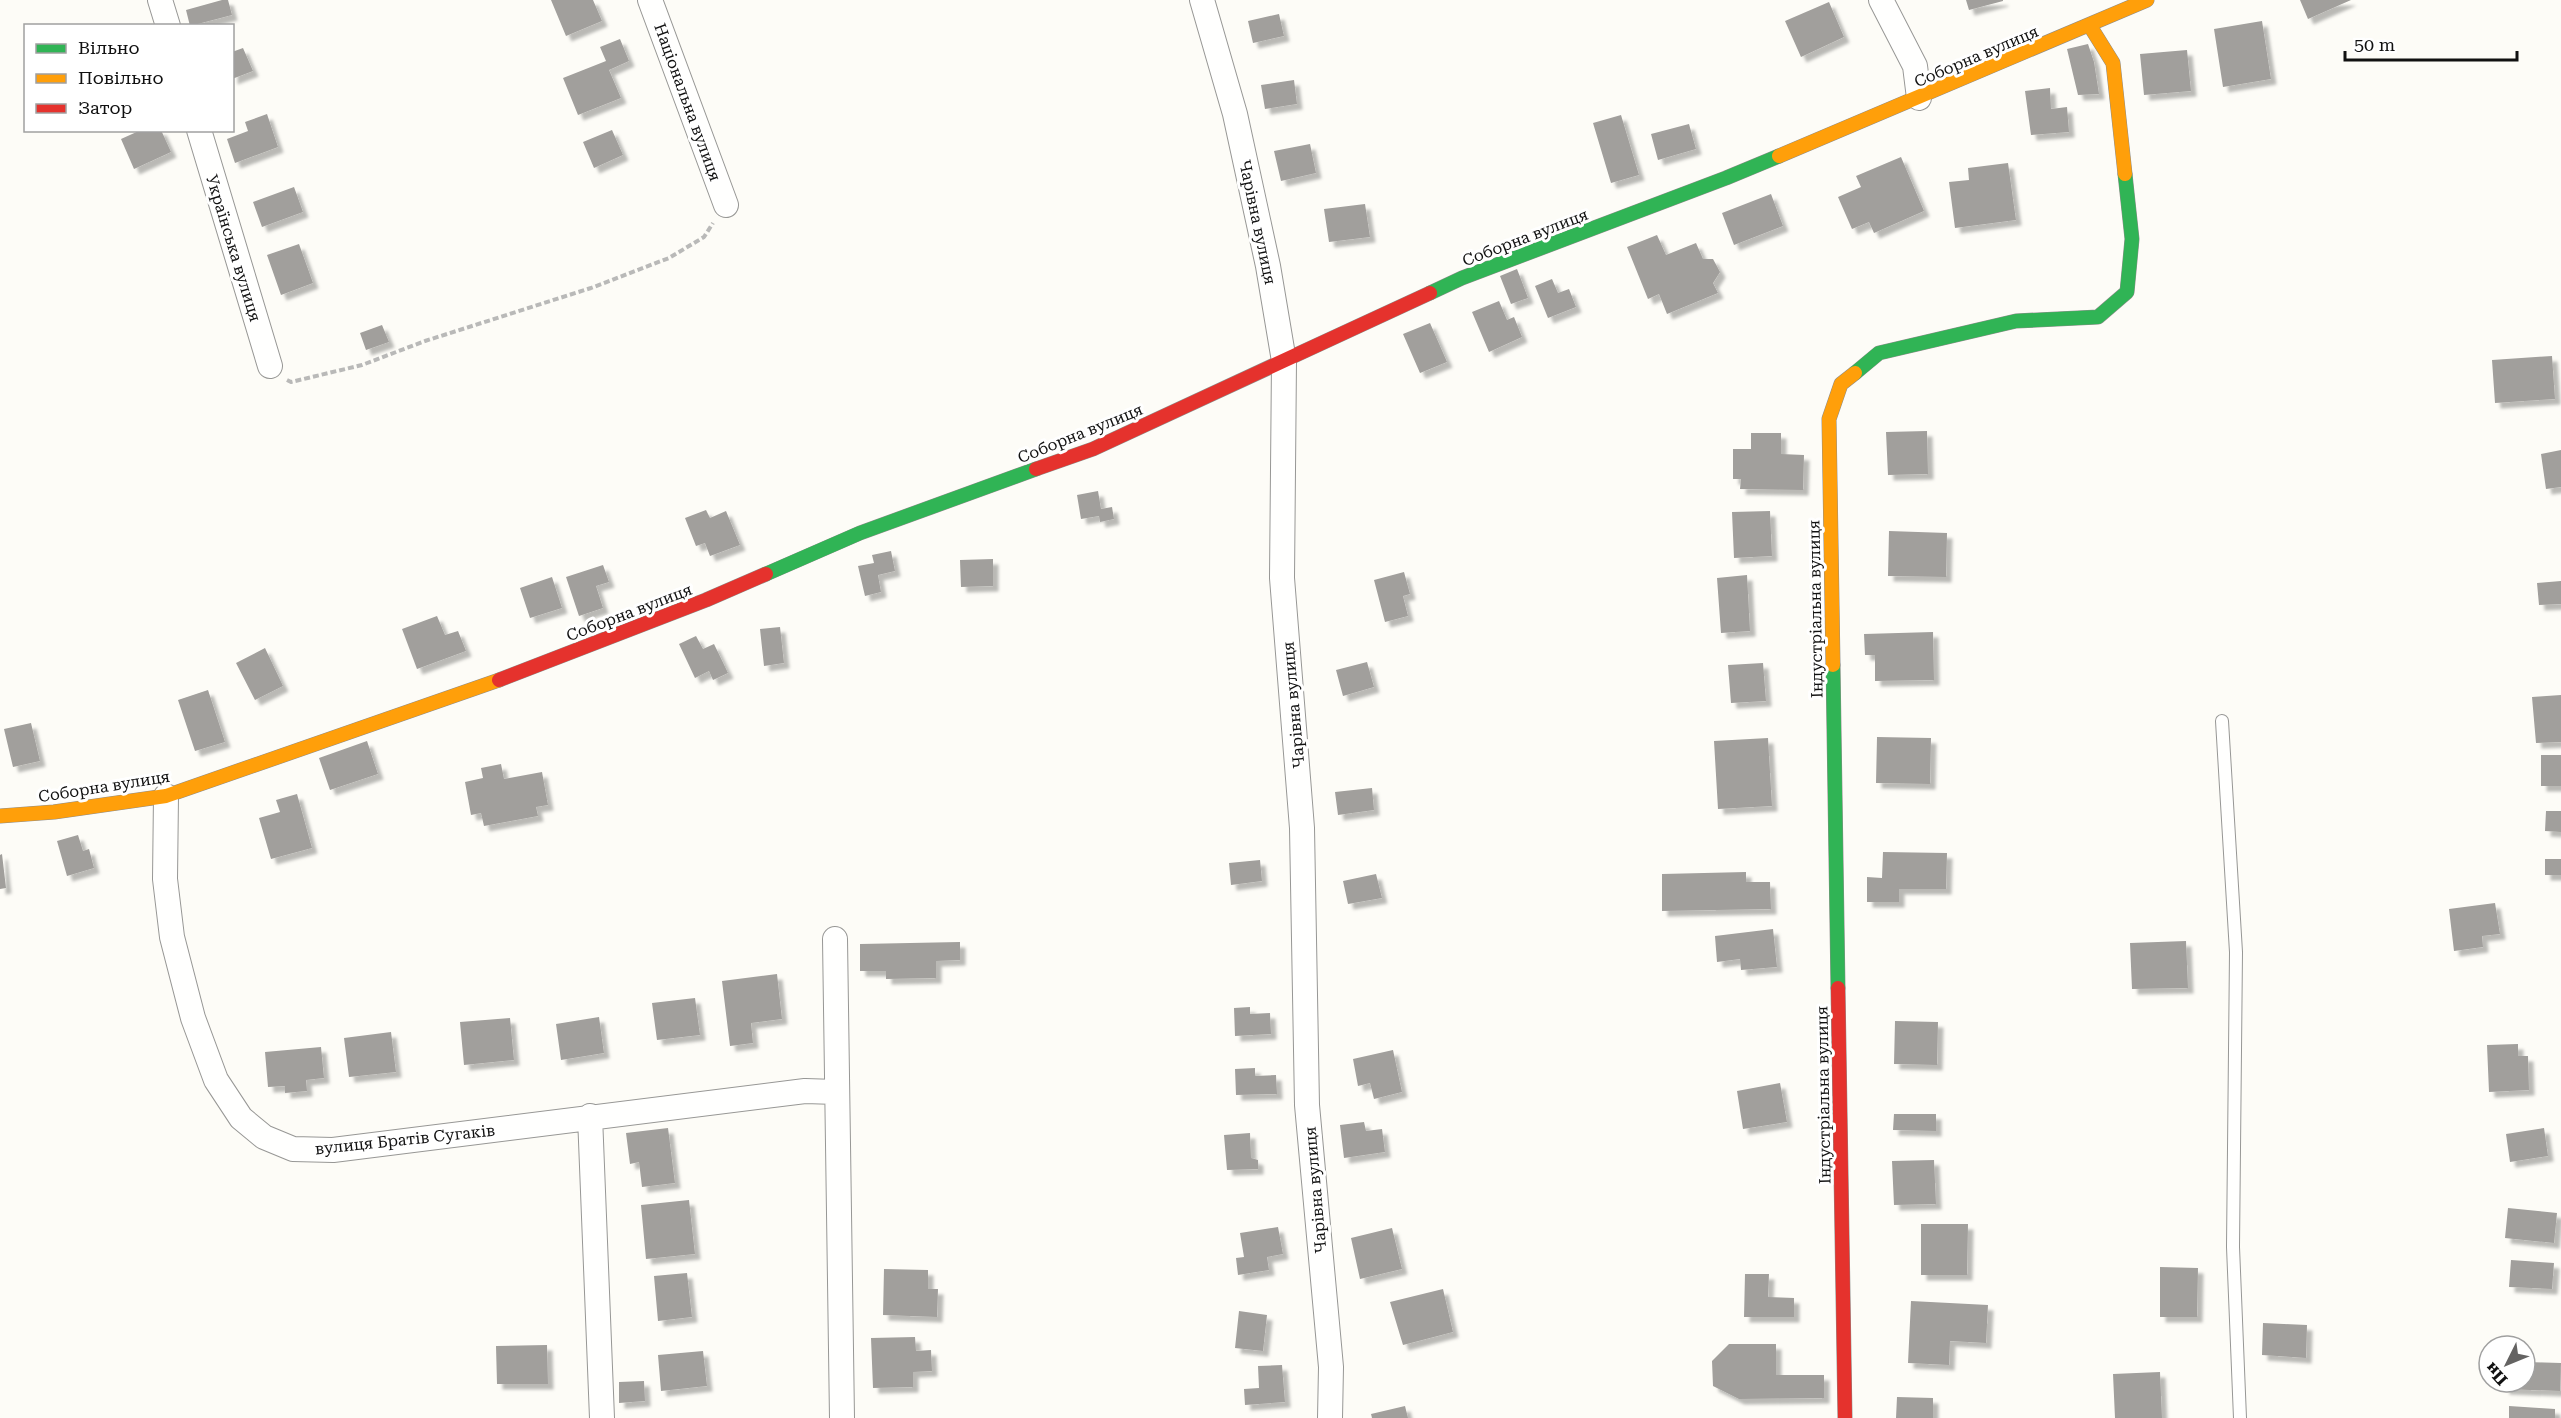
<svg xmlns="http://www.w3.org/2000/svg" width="2561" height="1418" font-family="'Roboto Serif',serif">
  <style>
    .building { fill: #a19f9c; filter: url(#shadow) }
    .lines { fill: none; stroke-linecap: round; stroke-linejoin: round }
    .lane-casing { stroke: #979795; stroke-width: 14 }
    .street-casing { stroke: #979795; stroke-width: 26 }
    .fast-casing { stroke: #8e8d8b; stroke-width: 15 }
    .slow-casing { stroke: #8e8d8b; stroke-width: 15 }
    .jam-casing { stroke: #8e8d8b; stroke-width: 15 }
    .path { stroke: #b9b9b8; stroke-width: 4; stroke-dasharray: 6 3; stroke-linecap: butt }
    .lane { stroke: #fffffe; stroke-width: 12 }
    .street { stroke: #fffffe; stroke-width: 24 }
    .fast { stroke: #30b455; stroke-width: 14 }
    .slow { stroke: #ff9f0a; stroke-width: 14 }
    .jam { stroke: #e5322d; stroke-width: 14 }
    .labels { text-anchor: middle; stroke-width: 6; stroke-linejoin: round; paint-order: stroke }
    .street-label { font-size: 16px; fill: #111; stroke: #fff }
  </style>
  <defs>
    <filter id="shadow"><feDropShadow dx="5.5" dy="5.5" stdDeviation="1.5" flood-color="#0004"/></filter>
  </defs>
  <rect width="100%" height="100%" fill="#fdfcf7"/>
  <path class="building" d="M 222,0 L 228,0 L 232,15 L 190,26 L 186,10 Z
    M 551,0 L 593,0 L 602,21 L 566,36 Z
    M 1966,0 L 2003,0 L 2003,1 L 1969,10 Z
    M 2300,0 L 2351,0 L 2308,19 Z
    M 1829,2 L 1844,37 L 1801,57 L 1785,21 Z
    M 1279,14 L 1284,36 L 1253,43 L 1248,21 Z
    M 2262,21 L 2271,79 L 2223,87 L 2214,29 Z
    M 620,39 L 629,61 L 609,70 L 621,98 L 578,115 L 563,78 L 606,61 L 600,47 Z
    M 2088,44 L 2094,62 L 2099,94 L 2078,95 L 2067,49 Z
    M 243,48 L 253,71 L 232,79 L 232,52 Z
    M 2187,50 L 2191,91 L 2144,95 L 2140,54 Z
    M 1294,80 L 1297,104 L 1265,109 L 1261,85 Z
    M 2050,88 L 2051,109 L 2067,107 L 2069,132 L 2031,135 L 2025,91 Z
    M 267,114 L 278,147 L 235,163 L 227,139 L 248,131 L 245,122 Z
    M 1621,115 L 1639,175 L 1611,183 L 1593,123 Z
    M 1689,124 L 1696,149 L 1658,160 L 1651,134 Z
    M 141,130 L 161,130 L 171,152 L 134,169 L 121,139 Z
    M 612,130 L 623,155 L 594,168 L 583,142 Z
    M 1310,144 L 1316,173 L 1281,181 L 1274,151 Z
    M 1901,157 L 1924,211 L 1874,233 L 1869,222 L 1852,229 L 1838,197 L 1861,187 L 1856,176 Z
    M 2008,163 L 2016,220 L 1955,228 L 1949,182 L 1969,180 L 1968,168 Z
    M 294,187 L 303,212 L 262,227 L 253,202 Z
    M 1771,194 L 1783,226 L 1734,245 L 1722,213 Z
    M 1365,204 L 1370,237 L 1329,242 L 1324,209 Z
    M 1657,235 L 1666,255 L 1696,243 L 1703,259 L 1713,259 L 1720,272 L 1713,283 L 1718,293 L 1667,314 L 1659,294 L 1648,299 L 1627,247 Z
    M 299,244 L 313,283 L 281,295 L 267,255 Z
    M 1517,269 L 1528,298 L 1511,304 L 1500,276 Z
    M 1552,279 L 1558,293 L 1569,289 L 1576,307 L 1548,318 L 1535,286 Z
    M 1499,301 L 1507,320 L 1514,317 L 1522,337 L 1489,352 L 1472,312 Z
    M 1430,323 L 1447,362 L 1420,373 L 1403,334 Z
    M 382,325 L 389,342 L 366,350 L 360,333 Z
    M 2552,356 L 2555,399 L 2495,403 L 2492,360 Z
    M 1927,431 L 1928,474 L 1888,475 L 1886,432 Z
    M 1751,433 L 1781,433 L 1781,454 L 1804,455 L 1803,490 L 1740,489 L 1741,479 L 1733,479 L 1733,449 L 1751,449 Z
    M 2561,450 L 2561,487 L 2546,489 L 2541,454 Z
    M 1098,491 L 1101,509 L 1112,507 L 1114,519 L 1100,522 L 1099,516 L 1081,519 L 1077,495 Z
    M 706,510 L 710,518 L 726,511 L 740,545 L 710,556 L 705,543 L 696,546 L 685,518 Z
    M 1770,511 L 1772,556 L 1734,558 L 1732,512 Z
    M 1889,531 L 1947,533 L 1946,577 L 1888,576 Z
    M 891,551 L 895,571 L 878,575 L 881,592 L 865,596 L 858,566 L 874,563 L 872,555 Z
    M 993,559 L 993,586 L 961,587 L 960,560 Z
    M 603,565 L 609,582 L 596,586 L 603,608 L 579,616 L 566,577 Z
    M 1404,572 L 1410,594 L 1403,596 L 1408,616 L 1385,622 L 1374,580 Z
    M 1747,575 L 1750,631 L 1721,633 L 1717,578 Z
    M 552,577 L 562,608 L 530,618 L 520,588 Z
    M 2561,581 L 2561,604 L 2539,605 L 2537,583 Z
    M 437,616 L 445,635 L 458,631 L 466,651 L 417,669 L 402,629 Z
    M 780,627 L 784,663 L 764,666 L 760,629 Z
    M 1933,632 L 1934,680 L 1875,681 L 1875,655 L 1865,655 L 1864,634 Z
    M 696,636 L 703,649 L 714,644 L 728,673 L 713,680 L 709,671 L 695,678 L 679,644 Z
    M 265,648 L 283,686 L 255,700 L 236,663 Z
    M 1367,662 L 1374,687 L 1343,696 L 1336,670 Z
    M 1763,663 L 1766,701 L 1731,703 L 1728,665 Z
    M 208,690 L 225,742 L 195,751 L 178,700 Z
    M 2561,695 L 2561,742 L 2536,743 L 2532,697 Z
    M 31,723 L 40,761 L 13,767 L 4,729 Z
    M 1877,737 L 1931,738 L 1930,784 L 1876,783 Z
    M 1768,738 L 1772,806 L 1718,809 L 1714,741 Z
    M 367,741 L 378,774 L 330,790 L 319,758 Z
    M 2541,755 L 2561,755 L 2561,786 L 2541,786 Z
    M 501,764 L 504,779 L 542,772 L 548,805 L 536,807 L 538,816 L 484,826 L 481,813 L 471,815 L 465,782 L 483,778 L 481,768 Z
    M 1372,788 L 1374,810 L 1338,815 L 1335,792 Z
    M 297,794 L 312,848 L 271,859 L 259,818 L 280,812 L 276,800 Z
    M 2546,811 L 2561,811 L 2561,832 L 2545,831 Z
    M 78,835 L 83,851 L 89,849 L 94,868 L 67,876 L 57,841 Z
    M 1883,852 L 1947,853 L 1946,889 L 1899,889 L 1899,902 L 1867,902 L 1867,877 L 1882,878 Z
    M 2,854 L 6,888 L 0,889 L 0,855 Z
    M 2545,859 L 2561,859 L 2561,875 L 2545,875 Z
    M 1260,860 L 1262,881 L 1231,885 L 1229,863 Z
    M 1746,872 L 1746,882 L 1770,882 L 1771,909 L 1662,911 L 1662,874 Z
    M 1376,874 L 1382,898 L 1348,904 L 1343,881 Z
    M 2495,903 L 2500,934 L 2482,936 L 2483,947 L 2454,951 L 2449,909 Z
    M 1773,929 L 1777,967 L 1741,970 L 1740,959 L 1717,962 L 1715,936 Z
    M 2186,941 L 2188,988 L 2132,989 L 2130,943 Z
    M 960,942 L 960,960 L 936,961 L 936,978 L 886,979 L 886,971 L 860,971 L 860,944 Z
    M 777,974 L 782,1019 L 751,1023 L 753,1043 L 730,1046 L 722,981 Z
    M 695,998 L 700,1035 L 657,1040 L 652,1003 Z
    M 1250,1007 L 1250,1014 L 1270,1013 L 1271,1034 L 1235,1036 L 1234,1008 Z
    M 599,1017 L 604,1053 L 561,1060 L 556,1024 Z
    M 510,1018 L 514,1060 L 464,1065 L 460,1022 Z
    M 1895,1021 L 1938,1022 L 1937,1065 L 1894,1064 Z
    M 391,1032 L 396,1072 L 349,1077 L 344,1038 Z
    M 2518,1044 L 2518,1056 L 2528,1056 L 2529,1090 L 2489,1092 L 2487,1045 Z
    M 321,1047 L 324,1078 L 306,1080 L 307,1091 L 285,1093 L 285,1086 L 268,1087 L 265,1052 Z
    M 1393,1050 L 1402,1092 L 1374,1099 L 1370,1083 L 1358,1086 L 1353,1059 Z
    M 1255,1068 L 1255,1076 L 1276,1075 L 1277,1094 L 1236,1095 L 1235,1069 Z
    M 1780,1083 L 1787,1122 L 1743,1129 L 1737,1091 Z
    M 1894,1114 L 1936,1114 L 1936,1131 L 1893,1130 Z
    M 1364,1122 L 1366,1131 L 1382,1129 L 1385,1152 L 1344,1158 L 1340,1125 Z
    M 668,1128 L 675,1183 L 642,1187 L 639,1162 L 630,1164 L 626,1133 Z
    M 2544,1128 L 2548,1156 L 2510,1162 L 2506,1134 Z
    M 1250,1133 L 1251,1158 L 1258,1160 L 1258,1169 L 1227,1170 L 1224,1135 Z
    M 1934,1160 L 1936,1204 L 1894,1205 L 1892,1161 Z
    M 689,1200 L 695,1254 L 646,1259 L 641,1205 Z
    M 2508,1208 L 2557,1213 L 2554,1243 L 2505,1238 Z
    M 1921,1224 L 1968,1224 L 1967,1275 L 1921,1275 Z
    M 1278,1227 L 1283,1254 L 1267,1257 L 1269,1270 L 1238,1275 L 1236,1258 L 1244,1257 L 1240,1233 Z
    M 1392,1228 L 1402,1269 L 1360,1279 L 1351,1238 Z
    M 2511,1260 L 2554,1263 L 2552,1289 L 2509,1287 Z
    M 2160,1267 L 2198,1268 L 2197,1317 L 2160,1317 Z
    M 884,1269 L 928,1270 L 928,1289 L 938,1289 L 937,1317 L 883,1315 Z
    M 687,1273 L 692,1317 L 658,1321 L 654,1276 Z
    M 1745,1274 L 1769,1274 L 1768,1297 L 1794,1298 L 1794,1317 L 1744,1317 Z
    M 1443,1289 L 1453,1332 L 1403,1345 L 1390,1302 Z
    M 1911,1301 L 1988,1305 L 1986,1343 L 1950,1341 L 1949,1365 L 1908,1363 Z
    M 1239,1311 L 1267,1315 L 1263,1351 L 1235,1348 Z
    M 2263,1323 L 2307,1325 L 2306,1358 L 2262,1355 Z
    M 915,1337 L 916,1351 L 931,1350 L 932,1371 L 913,1372 L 913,1387 L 873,1388 L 871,1338 Z
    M 1729,1344 L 1776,1344 L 1776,1375 L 1824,1375 L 1824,1398 L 1739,1399 L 1713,1386 L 1712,1361 Z
    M 547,1345 L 548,1384 L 497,1384 L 496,1346 Z
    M 703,1351 L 707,1386 L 661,1391 L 658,1355 Z
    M 2525,1362 L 2561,1363 L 2560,1391 L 2504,1389 L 2504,1382 L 2525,1382 Z
    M 1282,1365 L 1285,1402 L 1245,1405 L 1244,1389 L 1259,1388 L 1258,1366 Z
    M 2160,1372 L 2162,1418 L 2115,1418 L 2113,1374 Z
    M 644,1381 L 645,1401 L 619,1403 L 619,1382 Z
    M 1897,1397 L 1933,1398 L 1933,1418 L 1896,1418 Z
    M 1405,1406 L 1408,1418 L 1372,1418 L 1371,1414 Z
    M 2509,1406 L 2555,1409 L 2555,1418 L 2509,1418 Z"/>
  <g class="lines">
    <defs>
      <path id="lane" d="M 2222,721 L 2236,952 L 2233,1247 L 2240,1418"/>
      <path id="street" d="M 160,0 L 168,26
        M 650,0 L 726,205
        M 1202,0 L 1235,114 L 1268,266 L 1284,361 L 1282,578 L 1302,828 L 1307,1105 L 1331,1367 L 1330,1418
        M 1881,0 L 1915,66 L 1919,98
        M 199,130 L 270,366
        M 166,796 L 165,879 L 172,937 L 193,1018 L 216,1080 L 241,1118 L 264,1137 L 293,1149 L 333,1150 L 805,1091 L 836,1092
        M 835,939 L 842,1418
        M 590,1116 L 602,1418"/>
      <path id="fast" d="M 1430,293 L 1462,278 L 1726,178 L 1779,156
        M 1855,373 L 1879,353 L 2016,321 L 2098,317 L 2127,292 L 2132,239 L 2125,174
        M 766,574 L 860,533 L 1036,469
        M 1833,665 L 1838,988"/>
      <path id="slow" d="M 2090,26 L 2113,63 L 2125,174
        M 1779,156 L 2147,0
        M 1833,665 L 1829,419 L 1841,384 L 1855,373
        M 0,816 L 54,812 L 166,796 L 499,680"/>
      <path id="jam" d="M 1036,469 L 1093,449 L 1430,293
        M 499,680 L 706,600 L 766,574
        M 1838,988 L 1845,1418"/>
    </defs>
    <use href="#lane" class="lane-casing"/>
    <use href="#street" class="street-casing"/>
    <use href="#fast" class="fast-casing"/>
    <use href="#slow" class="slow-casing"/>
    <use href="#jam" class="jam-casing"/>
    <path class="path" d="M 287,380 L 291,382 L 362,365 L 425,341 L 591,288 L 669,258 L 704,237 L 713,223"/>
    <use href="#lane" class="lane"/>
    <use href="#street" class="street"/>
    <use href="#fast" class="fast"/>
    <use href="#slow" class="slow"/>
    <use href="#jam" class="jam"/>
  </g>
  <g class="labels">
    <g class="street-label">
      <text transform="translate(1976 56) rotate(-23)" y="6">Соборна вулиця</text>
      <text transform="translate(688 102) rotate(70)" y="6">Національна вулиця</text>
      <text transform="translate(1258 222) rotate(78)" y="6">Чарівна вулиця</text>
      <text transform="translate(1525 237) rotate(-21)" y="6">Соборна вулиця</text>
      <text transform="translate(234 248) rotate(73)" y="6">Українська вулиця</text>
      <text transform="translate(1080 433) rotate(-22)" y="6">Соборна вулиця</text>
      <text transform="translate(1815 609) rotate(-91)" y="6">Індустріальна вулиця</text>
      <text transform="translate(629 612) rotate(-21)" y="6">Соборна вулиця</text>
      <text transform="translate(1293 705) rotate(-95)" y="6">Чарівна вулиця</text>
      <text transform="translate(104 786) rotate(-9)" y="6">Соборна вулиця</text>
      <text transform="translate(1823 1095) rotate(-91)" y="6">Індустріальна вулиця</text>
      <text transform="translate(405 1139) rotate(-6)" y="6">вулиця Братів Сугаків</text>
      <text transform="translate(1315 1190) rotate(-95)" y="6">Чарівна вулиця</text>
    </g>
  </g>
  <rect x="24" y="24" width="210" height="108" fill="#ffffff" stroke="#a0a0a0" stroke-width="1.5"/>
  <rect x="36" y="44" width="30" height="9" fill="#30b455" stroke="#a0a0a0" stroke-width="1.5"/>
  <text x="78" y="54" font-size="18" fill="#111111">Вільно</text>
  <rect x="36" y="74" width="30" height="9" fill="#ff9f0a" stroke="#a0a0a0" stroke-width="1.5"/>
  <text x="78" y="84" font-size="18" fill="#111111">Повільно</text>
  <rect x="36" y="104" width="30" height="9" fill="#e5322d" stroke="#a0a0a0" stroke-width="1.5"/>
  <text x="78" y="114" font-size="18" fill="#111111">Затор</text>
  <g transform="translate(2507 1364) rotate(227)"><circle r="28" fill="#ffffff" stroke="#a0a0a0" stroke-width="1.5"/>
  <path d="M0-4.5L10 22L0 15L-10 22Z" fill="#646362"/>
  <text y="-9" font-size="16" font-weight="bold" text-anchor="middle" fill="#111111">Пн</text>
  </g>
  <path d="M2345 51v9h172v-9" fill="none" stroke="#111111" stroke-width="3"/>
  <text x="2354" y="51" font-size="18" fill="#111111" stroke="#ffffff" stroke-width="4.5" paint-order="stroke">50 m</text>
</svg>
